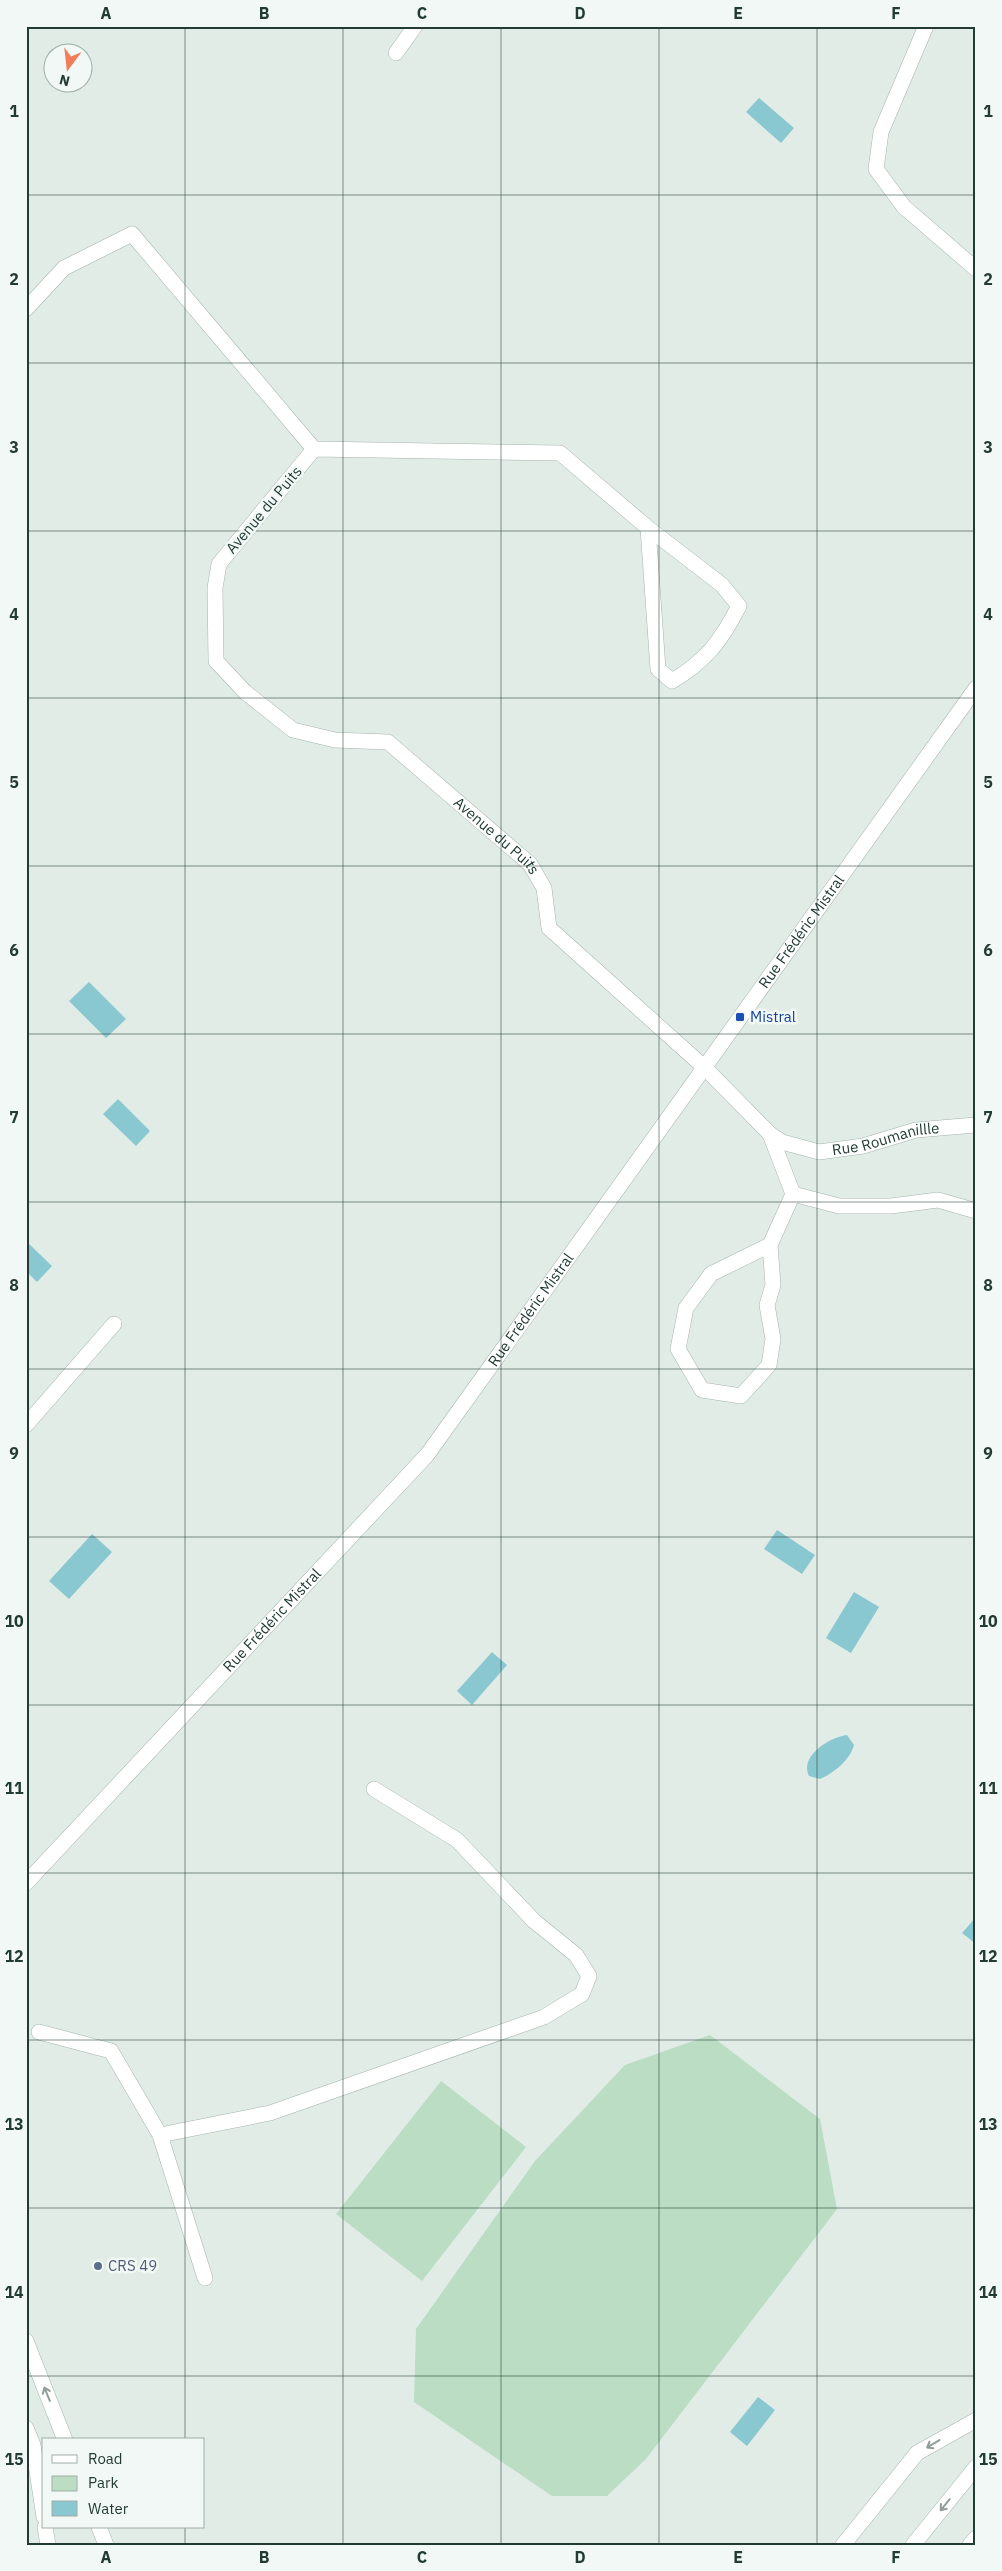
<svg xmlns="http://www.w3.org/2000/svg" width="1002" height="2571" font-family="'IBM Plex Sans',sans-serif">
  <style>
    .green { fill: #baddc3 }
    .water { fill: #89c7d1 }
    .lines { fill: none; stroke-linecap: round; stroke-linejoin: round }
    .lane-casing { stroke: #a4b4ae; stroke-width: 16 }
    .street-casing { stroke: #a4b4ae; stroke-width: 16 }
    .secondary-casing { stroke: #a0b7af; stroke-width: 16 }
    .lane { stroke: #fff; stroke-width: 15 }
    .street { stroke: #fff; stroke-width: 15 }
    .secondary { stroke: #fff; stroke-width: 15 }
    .oneway { stroke: #909e9a }
    .grid { fill: none; stroke: #223c35; stroke-width: 1; stroke-opacity: 0.55 }
    .transit-dot { fill: #1a4fb4; stroke: #f2f8f5; stroke-width: 2 }
    .service-dot { fill: #5c6f8a; stroke: #f2f8f5; stroke-width: 2 }
    .labels { text-anchor: middle; stroke-width: 5; stroke-linejoin: round; paint-order: stroke }
    .street-label { font-size: 15px; fill: #223c35; stroke: #f2f8f5 }
    .transit-label { font-size: 15px; fill: #164399; stroke: #f2f8f5; text-anchor: start }
    .service-label { font-size: 15px; fill: #4e5e75; stroke: #f2f8f5; text-anchor: start }
    .neatline { fill: none; stroke: #223c35; stroke-width: 2 }
    .grid-label { font-size: 16px; text-anchor: middle; font-weight: bold; fill: #223c35 }
  </style>
  <rect width="100%" height="100%" fill="#e1ece7"/>
  <path class="green" d="M 710,2035 L 820,2119 L 837,2209 L 646,2459 L 607,2496 L 552,2496 L 414,2402 L 416,2329 L 535,2161 L 625,2065 Z
    M 441,2081 L 526,2147 L 422,2281 L 336,2214 Z"/>
  <path class="water" d="M 759,98 L 794,128 L 781,143 L 746,112 Z
    M 89,982 L 126,1019 L 106,1038 L 69,1001 Z
    M 118,1099 L 150,1131 L 136,1146 L 103,1114 Z
    M 26,1241 L 52,1266 L 37,1282 L 26,1271 Z
    M 777,1530 L 815,1555 L 802,1574 L 764,1549 Z
    M 92,1534 L 112,1552 L 69,1599 L 49,1581 Z
    M 854,1592 L 879,1607 L 851,1653 L 826,1638 Z
    M 492,1652 L 507,1665 L 472,1705 L 457,1691 Z
    M 847,1735 L 854,1745 C 850,1760 834,1773 820,1779 L 809,1776 C 799,1756 830,1737 847,1735 Z
    M 976,1917 L 976,1944 L 962,1933 Z
    M 758,2397 L 775,2410 L 747,2446 L 730,2432 Z"/>
  <g class="lines">
    <defs>
      <path id="lane" d="M 39,2032 L 111,2051 L 160,2135 L 205,2278
        M 160,2135 L 270,2113 L 544,2017 L 582,1994 L 589,1976 L 576,1955 L 534,1921 L 457,1840 L 374,1789"/>
      <g id="street">
        <path d="M 926,26 L 881,132 L 876,169 L 904,207 L 976,269"/>
        <path d="M 396,53 L 415,26"/>
        <path d="M 26,309 L 64,268 L 132,234 L 314,449"/>
        <path id="s1" d="M 648,528 L 722,585 L 739,606 C 721,641 706,661 672,681 L 658,669 L 648,528 L 560,453 L 314,449 L 219,564 L 215,588 L 216,661 L 245,692 L 293,730 L 335,740 L 388,742 L 530,864 L 544,888 L 549,928 L 704,1067 L 770,1134 L 793,1194 L 770,1245 L 711,1274 L 686,1308 L 678,1349 L 702,1390 L 741,1396 L 769,1365 L 773,1339 L 767,1305 L 773,1285 L 770,1245"/>
        <path id="s2" d="M 770,1134 L 782,1142 L 819,1152 L 863,1146 L 916,1130 L 976,1125"/>
        <path d="M 793,1194 L 839,1206 L 891,1206 L 938,1200 L 976,1211"/>
        <path d="M 26,1425 L 114,1324"/>
        <path id="s3" d="M 26,1883 L 427,1455 L 976,688"/>
        <path d="M 843,2545 L 917,2453 L 976,2420"/>
      </g>
      <path id="secondary" d="M 26,2341 L 65,2440
        M 26,2428 L 33,2445 L 44,2517
        M 45,2527 L 48,2545
        M 99,2527 L 106,2545
        M 913,2545 L 976,2467
        M 970,2545 L 976,2538"/>
    </defs>
    <use href="#lane" class="lane-casing"/>
    <use href="#street" class="street-casing"/>
    <use href="#secondary" class="secondary-casing"/>
    <use href="#lane" class="lane"/>
    <use href="#street" class="street"/>
    <use href="#secondary" class="secondary"/>
  </g>
  <defs><path id="oneway-shaft" d="M-6 0H5M1.5-3L5.5 0L1.5 3" fill="none" stroke-width="1.6" stroke-linecap="round" stroke-linejoin="round" transform="scale(1.25)"/></defs>
  <g class="oneway">
    <use href="#oneway-shaft" transform="translate(47 2394) rotate(-112)"/>
    <use href="#oneway-shaft" transform="translate(933 2444) rotate(149)"/>
    <use href="#oneway-shaft" transform="translate(945 2505) rotate(129)"/>
  </g>
  <path class="grid" d="M 185,26 L 185,2440M 343,26 L 343,2545M 501,26 L 501,2545M 659,26 L 659,2545M 817,26 L 817,2545M 26,195 L 976,195M 26,363 L 976,363M 26,531 L 976,531M 26,698 L 976,698M 26,866 L 976,866M 26,1034 L 976,1034M 26,1202 L 976,1202M 26,1369 L 976,1369M 26,1537 L 976,1537M 26,1705 L 976,1705M 26,1873 L 976,1873M 26,2040 L 976,2040M 26,2208 L 976,2208M 26,2376 L 976,2376M 185,2527 L 185,2545"/>
  <rect class="transit-dot" x="735" y="1012" width="10" height="10" rx="2.5"/>
  <circle class="service-dot" cx="98" cy="2266" r="5"/>
  <g class="labels">
    <g class="street-label">
      <text transform="translate(264 510) rotate(-50)" y="5">Avenue du Puits</text>
      <text dy="5" stroke="none"><textPath href="#s1" startOffset="1334">Avenue du Puits</textPath></text>
      <text dy="5" stroke="none"><textPath href="#s3" startOffset="1230">Rue Frédéric Mistral</textPath></text>
      <text dy="5" stroke="none"><textPath href="#s2" startOffset="121">Rue Roumanillle</textPath></text>
      <text dy="5" stroke="none"><textPath href="#s3" startOffset="765">Rue Frédéric Mistral</textPath></text>
      <text dy="5" stroke="none"><textPath href="#s3" startOffset="360">Rue Frédéric Mistral</textPath></text>
    </g>
    <g class="transit-label">
      <text x="750" y="1022">Mistral</text>
    </g>
    <g class="service-label">
      <text x="108" y="2271">CRS 49</text>
    </g>
  </g>
  <rect width="1002" height="2571" fill="none" stroke="#f2f8f5" stroke-width="55"/>
  <rect x="42" y="2438" width="162" height="90" fill="#f2f8f5" stroke="#9fada8"/>
  <rect x="52" y="2455" width="25" height="8" fill="#ffffff" stroke="#9fada8"/>
  <text x="88" y="2464" font-size="15" fill="#223c35">Road</text>
  <rect x="52" y="2476" width="25" height="15" fill="#baddc3" stroke="#9fada8"/>
  <text x="88" y="2488" font-size="15" fill="#223c35">Park</text>
  <rect x="52" y="2501" width="25" height="15" fill="#89c7d1" stroke="#9fada8"/>
  <text x="88" y="2514" font-size="15" fill="#223c35">Water</text>
  <g transform="translate(68 68) rotate(195)"><circle r="24" fill="#f2f8f5" stroke="#9fada8"/>
  <path d="M0-4L9 19L0 12L-9 19Z" fill="#f17d5a"/>
  <text y="-8" font-size="14" font-weight="bold" text-anchor="middle" fill="#223c35">N</text>
  </g>
  <rect x="28" y="28" width="946" height="2516" class="neatline"/>
  <g class="grid-label">
    <text x="106" y="19">A</text>
    <text x="264" y="19">B</text>
    <text x="422" y="19">C</text>
    <text x="580" y="19">D</text>
    <text x="738" y="19">E</text>
    <text x="896" y="19">F</text>
    <text x="14" y="117">1</text>
    <text x="988" y="117">1</text>
    <text x="14" y="285">2</text>
    <text x="988" y="285">2</text>
    <text x="14" y="453">3</text>
    <text x="988" y="453">3</text>
    <text x="14" y="620">4</text>
    <text x="988" y="620">4</text>
    <text x="14" y="788">5</text>
    <text x="988" y="788">5</text>
    <text x="14" y="956">6</text>
    <text x="988" y="956">6</text>
    <text x="14" y="1123">7</text>
    <text x="988" y="1123">7</text>
    <text x="14" y="1291">8</text>
    <text x="988" y="1291">8</text>
    <text x="14" y="1459">9</text>
    <text x="988" y="1459">9</text>
    <text x="14" y="1627">10</text>
    <text x="988" y="1627">10</text>
    <text x="14" y="1794">11</text>
    <text x="988" y="1794">11</text>
    <text x="14" y="1962">12</text>
    <text x="988" y="1962">12</text>
    <text x="14" y="2130">13</text>
    <text x="988" y="2130">13</text>
    <text x="14" y="2298">14</text>
    <text x="988" y="2298">14</text>
    <text x="14" y="2465">15</text>
    <text x="988" y="2465">15</text>
    <text x="106" y="2563">A</text>
    <text x="264" y="2563">B</text>
    <text x="422" y="2563">C</text>
    <text x="580" y="2563">D</text>
    <text x="738" y="2563">E</text>
    <text x="896" y="2563">F</text>
  </g>
</svg>
